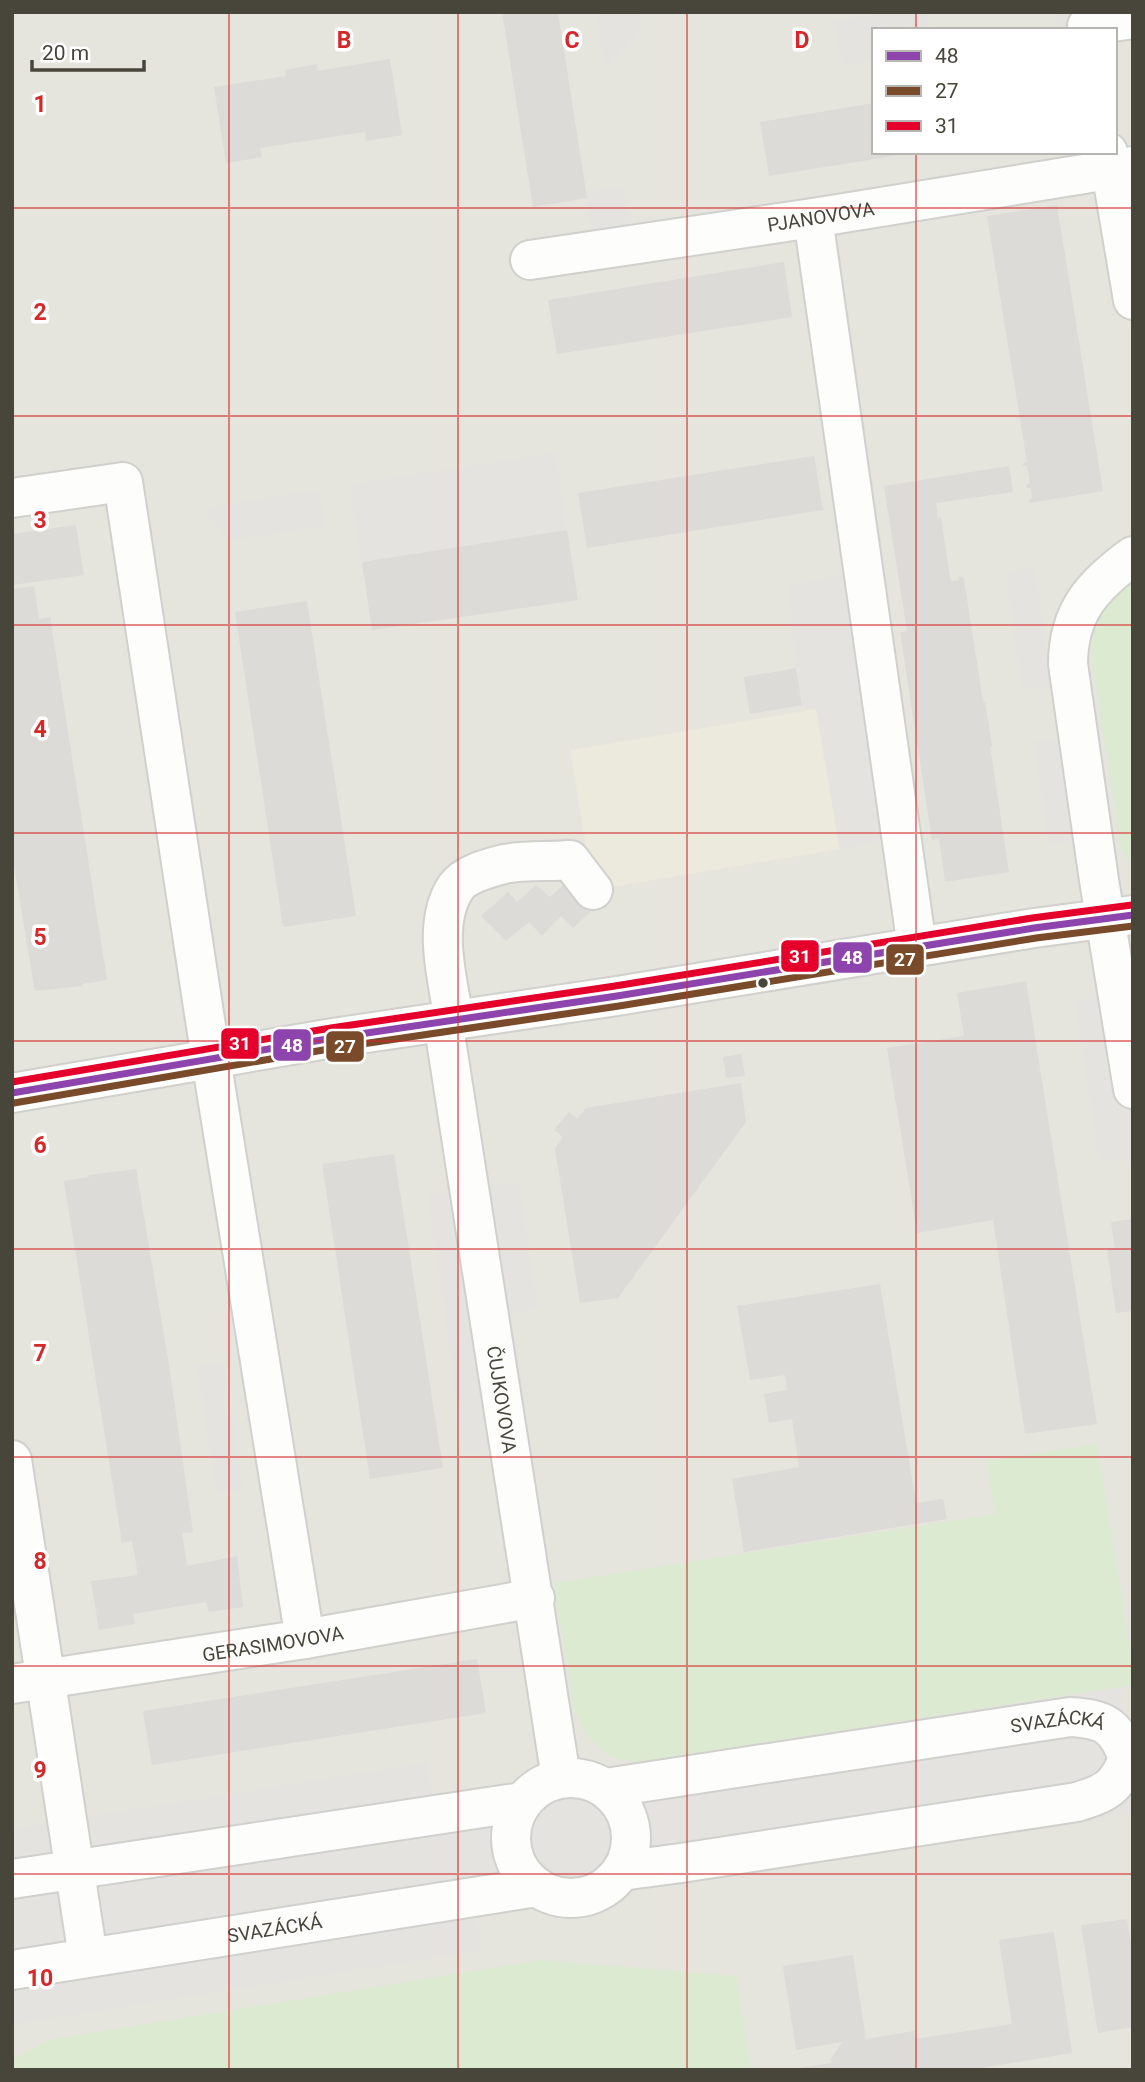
<svg xmlns="http://www.w3.org/2000/svg" width="1145" height="2082" font-family="Roboto,sans-serif">
  <style>
    .residential { fill: #e5e4dd; fill-rule: evenodd }
    .commercial { fill: #ece9dd }
    .green { fill: #dbead1 }
    .parking { fill: #e4e3df }
    .building { fill: #dcdbd7 }
    .lines { fill: none; stroke-linecap: round; stroke-linejoin: round }
    .minor-casing { stroke: #d0d0cc; stroke-width: 42 }
    .minor { stroke: #fdfdfc; stroke-width: 38 }
    .bus-1-casing { stroke: #fff; stroke-width: 12 }
    .bus-2-casing { stroke: #fff; stroke-width: 12 }
    .bus-3-casing { stroke: #fff; stroke-width: 12 }
    .bus-1 { stroke: #8e44ad; stroke-width: 7 }
    .bus-2 { stroke: #7a4b2a; stroke-width: 7 }
    .bus-3 { stroke: #e4002b; stroke-width: 7 }
    .grid { fill: none; stroke: #d62828; stroke-width: 2; stroke-opacity: 0.55 }
    .bus-dot { fill: #48453b; stroke: #fff; stroke-width: 2.5 }
    .labels { text-anchor: middle; stroke-width: 7; stroke-linejoin: round; paint-order: stroke }
    .street-label { font-size: 19px; fill: #48453b; stroke: #fff }
    .grid-label { font-size: 23px; text-anchor: middle; font-weight: bold; fill: #d62828; stroke: #fff; stroke-width: 7; stroke-linejoin: round; paint-order: stroke }
    .line-badge { stroke: #fff; stroke-width: 2.5 }
    .badge-label { font-size: 19px; text-anchor: middle; font-weight: bold; fill: #fff }
  </style>
  <rect width="100%" height="100%" fill="#f2f2ee"/>
  <path class="residential" d="M 12,12 L 1133,12 L 1133,2070 L 12,2070 ZM 874,30 L 1115,30 L 1115,152 L 874,152 Z"/>
  <path class="commercial" d="M 816,709 L 840,849 L 593,890 L 570,750 Z"/>
  <path class="green" d="M 1133,582 L 1133,864 L 1122,851 L 1090,647 C 1098,615 1107,603 1133,582 Z
    M 1097,1444 L 1133,1669 L 1133,1685 L 636,1762 L 608,1756 L 587,1735 L 574,1711 L 554,1583 L 995,1514 L 987,1461 Z
    M 541,1960 L 736,1976 L 751,2070 L 12,2070 L 12,2060 L 49,2040 Z"/>
  <path class="parking" d="M 597,12 L 638,12 L 641,32 L 605,68 Z
    M 895,12 L 926,12 L 930,30 L 874,30 L 874,60 L 843,65 L 834,21 Z
    M 1055,12 L 1112,12 L 1087,26 L 1057,30 Z
    M 623,187 L 631,244 L 595,249 L 586,192 Z
    M 555,453 L 567,530 L 362,562 L 350,485 Z
    M 318,490 L 324,526 L 229,540 L 203,509 Z
    M 1035,568 L 1051,686 L 1022,689 L 1006,572 Z
    M 863,570 L 901,836 L 840,849 L 816,709 L 802,705 L 796,668 L 789,586 Z
    M 1062,738 L 1077,840 L 1049,845 L 1034,741 Z
    M 1133,993 L 1133,1183 L 1129,1158 L 1100,1163 L 1075,1001 Z
    M 519,1182 L 537,1308 L 511,1313 L 530,1442 L 464,1452 L 428,1195 Z
    M 223,1362 L 243,1490 L 217,1494 L 197,1366 Z
    M 1120,1687 L 1133,1765 L 1133,1813 L 587,1896 L 476,1917 L 481,1950 L 12,2024 L 12,1829 L 427,1763 L 432,1796 Z"/>
  <path class="building" d="M 502,12 L 558,12 L 587,198 L 533,207 Z
    M 390,59 L 402,135 L 366,141 L 365,132 L 260,148 L 262,157 L 226,163 L 214,87 L 286,76 L 285,70 L 317,64 L 318,71 Z
    M 874,103 L 874,152 L 906,154 L 769,176 L 760,122 Z
    M 1057,205 L 1103,491 L 1029,503 L 1029,499 L 1032,498 L 1031,488 L 1027,488 L 1026,484 L 1030,484 L 1027,466 L 1023,466 L 1023,463 L 1027,462 L 987,216 Z
    M 784,262 L 792,317 L 557,354 L 548,300 Z
    M 814,456 L 823,510 L 587,548 L 578,493 Z
    M 1009,466 L 1013,492 L 936,503 L 938,518 L 941,517 L 950,578 L 951,581 L 959,580 L 959,577 L 962,577 L 964,579 L 983,702 L 985,702 L 992,746 L 990,746 L 1009,872 L 945,882 L 939,838 L 932,840 L 900,632 L 907,631 L 884,486 Z
    M 76,525 L 84,575 L 12,585 L 12,534 Z
    M 567,530 L 578,600 L 372,630 L 362,562 Z
    M 34,586 L 39,619 L 50,617 L 107,980 L 82,984 L 82,986 L 35,991 L 12,853 L 12,589 Z
    M 307,601 L 356,916 L 283,927 L 235,612 Z
    M 796,668 L 802,705 L 750,714 L 744,677 Z
    M 570,879 L 596,907 L 573,928 L 561,916 L 542,936 L 529,922 L 506,941 L 481,916 L 508,892 L 517,902 L 536,885 L 550,897 Z
    M 1026,981 L 1097,1424 L 1025,1434 L 993,1220 L 917,1233 L 887,1048 L 964,1036 L 957,993 Z
    M 741,1054 L 745,1076 L 726,1078 L 723,1057 Z
    M 741,1083 L 746,1122 L 618,1298 L 580,1303 L 555,1149 L 563,1137 L 554,1130 L 569,1112 L 577,1119 L 586,1108 Z
    M 394,1154 L 443,1468 L 370,1479 L 322,1164 Z
    M 136,1169 L 169,1365 L 193,1532 L 182,1533 L 187,1566 L 237,1556 L 243,1607 L 209,1612 L 206,1602 L 133,1614 L 135,1624 L 99,1630 L 91,1581 L 138,1575 L 132,1541 L 122,1543 L 64,1181 L 89,1177 L 89,1175 Z
    M 1133,1219 L 1133,1311 L 1116,1313 L 1107,1249 L 1115,1248 L 1111,1222 Z
    M 880,1284 L 916,1503 L 943,1499 L 947,1519 L 744,1552 L 732,1479 L 799,1467 L 792,1419 L 769,1423 L 764,1394 L 787,1390 L 785,1375 L 750,1380 L 737,1306 Z
    M 477,1659 L 486,1713 L 152,1765 L 143,1711 Z
    M 1127,1919 L 1131,1944 L 1133,1943 L 1133,2027 L 1098,2033 L 1081,1925 Z
    M 1054,1932 L 1072,2053 L 969,2070 L 800,2070 L 800,2068 L 832,2063 L 831,2059 L 842,2042 L 796,2050 L 783,1966 L 853,1955 L 866,2039 L 914,2031 L 915,2039 L 1012,2024 L 999,1940 Z"/>
  <g class="lines">
    <defs>
      <g id="minor">
        <path d="M 1087,26 L 1133,19"/>
        <path d="M 1108,152 L 1133,300"/>
        <path d="M 813,218 L 917,947"/>
        <path id="s1" d="M 530,260 L 813,218 L 1133,166"/>
        <path d="M 12,498 L 123,482 L 211,1059 L 305,1639"/>
        <path d="M 1133,556 C 1093,585 1068,612 1068,664 L 1099,880 L 1133,1089"/>
        <path d="M 454,1020 C 448,980 431,924 456,887 C 465,874 489,868 504,864 C 525,860 548,862 570,860 L 593,890"/>
        <path id="s2" d="M 443,1021 L 561,1778"/>
        <path d="M 12,1093 L 333,1038 L 617,996 L 1034,928 L 1133,915"/>
        <path d="M 12,1460 L 88,1957"/>
        <path id="s3" d="M 12,1684 L 305,1639 L 535,1598"/>
        <circle cx="571" cy="1838" r="60"/>
        <path id="s4" d="M 606,1788 L 1070,1717 C 1104,1719 1116,1725 1128,1758 C 1117,1788 1106,1793 1077,1802 L 681,1863 L 621,1871"/>
        <path d="M 12,1879 L 522,1802"/>
        <path id="s5" d="M 12,1970 L 537,1887"/>
      </g>
    </defs>
    <use href="#minor" class="minor-casing"/>
    <use href="#minor" class="minor"/>
    <defs>
      <path id="bus-1" d="M 12,1093 L 333,1038 L 617,996 L 1034,928 L 1133,915"/>
      <path id="bus-2" d="M 14,1103 L 335,1048 L 619,1006 L 1036,938 L 1133,926"/>
      <path id="bus-3" d="M 12,1082 L 331,1028 L 615,986 L 1032,918 L 1132,905"/>
    </defs>
    <use href="#bus-1" class="bus-1-casing"/>
    <use href="#bus-2" class="bus-2-casing"/>
    <use href="#bus-3" class="bus-3-casing"/>
    <use href="#bus-1" class="bus-1"/>
    <use href="#bus-2" class="bus-2"/>
    <use href="#bus-3" class="bus-3"/>
  </g>
  <path class="grid" d="M 229,12 L 229,2070M 458,12 L 458,2070M 687,12 L 687,2070M 916,12 L 916,30M 916,152 L 916,2070M 12,208 L 1133,208M 12,416 L 1133,416M 12,625 L 1133,625M 12,833 L 1133,833M 12,1041 L 1133,1041M 12,1249 L 1133,1249M 12,1457 L 1133,1457M 12,1666 L 1133,1666M 12,1874 L 1133,1874"/>
  <circle class="bus-dot" cx="763" cy="983" r="6"/>
  <g class="labels">
    <g class="street-label">
      <text dy="7" stroke="none"><textPath href="#s1" startOffset="294">PJANOVOVA</textPath></text>
      <text dy="7" stroke="none"><textPath href="#s2" startOffset="383">ČUJKOVOVA</textPath></text>
      <text dy="7" stroke="none"><textPath href="#s3" startOffset="264">GERASIMOVOVA</textPath></text>
      <text dy="7" stroke="none"><textPath href="#s4" startOffset="457">SVAZÁCKÁ</textPath></text>
      <text dy="7" stroke="none"><textPath href="#s5" startOffset="266">SVAZÁCKÁ</textPath></text>
    </g>
  </g>
  <g class="grid-label">
    <text x="344" y="48">B</text>
    <text x="572" y="48">C</text>
    <text x="802" y="48">D</text>
    <text x="40" y="112">1</text>
    <text x="40" y="320">2</text>
    <text x="40" y="528">3</text>
    <text x="40" y="737">4</text>
    <text x="40" y="945">5</text>
    <text x="40" y="1153">6</text>
    <text x="40" y="1361">7</text>
    <text x="40" y="1569">8</text>
    <text x="40" y="1778">9</text>
    <text x="40" y="1986">10</text>
  </g>
  <g class="line-badge">
    <rect x="780" y="939" width="40" height="34" rx="7" fill="#e4002b"/>
    <rect x="832" y="941" width="41" height="33" rx="7" fill="#8e44ad"/>
    <rect x="885" y="943" width="40" height="33" rx="7" fill="#7a4b2a"/>
    <rect x="220" y="1027" width="40" height="33" rx="7" fill="#e4002b"/>
    <rect x="272" y="1028" width="40" height="34" rx="7" fill="#8e44ad"/>
    <rect x="325" y="1030" width="40" height="33" rx="7" fill="#7a4b2a"/>
  </g>
  <g class="badge-label">
    <text x="800" y="963">31</text>
    <text x="852" y="964">48</text>
    <text x="905" y="966">27</text>
    <text x="240" y="1050">31</text>
    <text x="292" y="1052">48</text>
    <text x="345" y="1053">27</text>
  </g>
  <rect width="1145" height="2082" fill="none" stroke="#48453b" stroke-width="28"/>
  <rect x="872" y="28" width="245" height="126" fill="#ffffff" stroke="#b6b5b1" stroke-width="2"/>
  <rect x="886" y="51" width="35" height="10" fill="#8e44ad" stroke="#b6b5b1" stroke-width="2"/>
  <text x="935" y="63" font-size="21" fill="#48453b">48</text>
  <rect x="886" y="86" width="35" height="10" fill="#7a4b2a" stroke="#b6b5b1" stroke-width="2"/>
  <text x="935" y="98" font-size="21" fill="#48453b">27</text>
  <rect x="886" y="121" width="35" height="10" fill="#e4002b" stroke="#b6b5b1" stroke-width="2"/>
  <text x="935" y="133" font-size="21" fill="#48453b">31</text>
  <path d="M32 60v10h112v-10" fill="none" stroke="#48453b" stroke-width="3.5"/>
  <text x="42" y="60" font-size="21" fill="#48453b" stroke="#ffffff" stroke-width="5" paint-order="stroke">20 m</text>
</svg>
